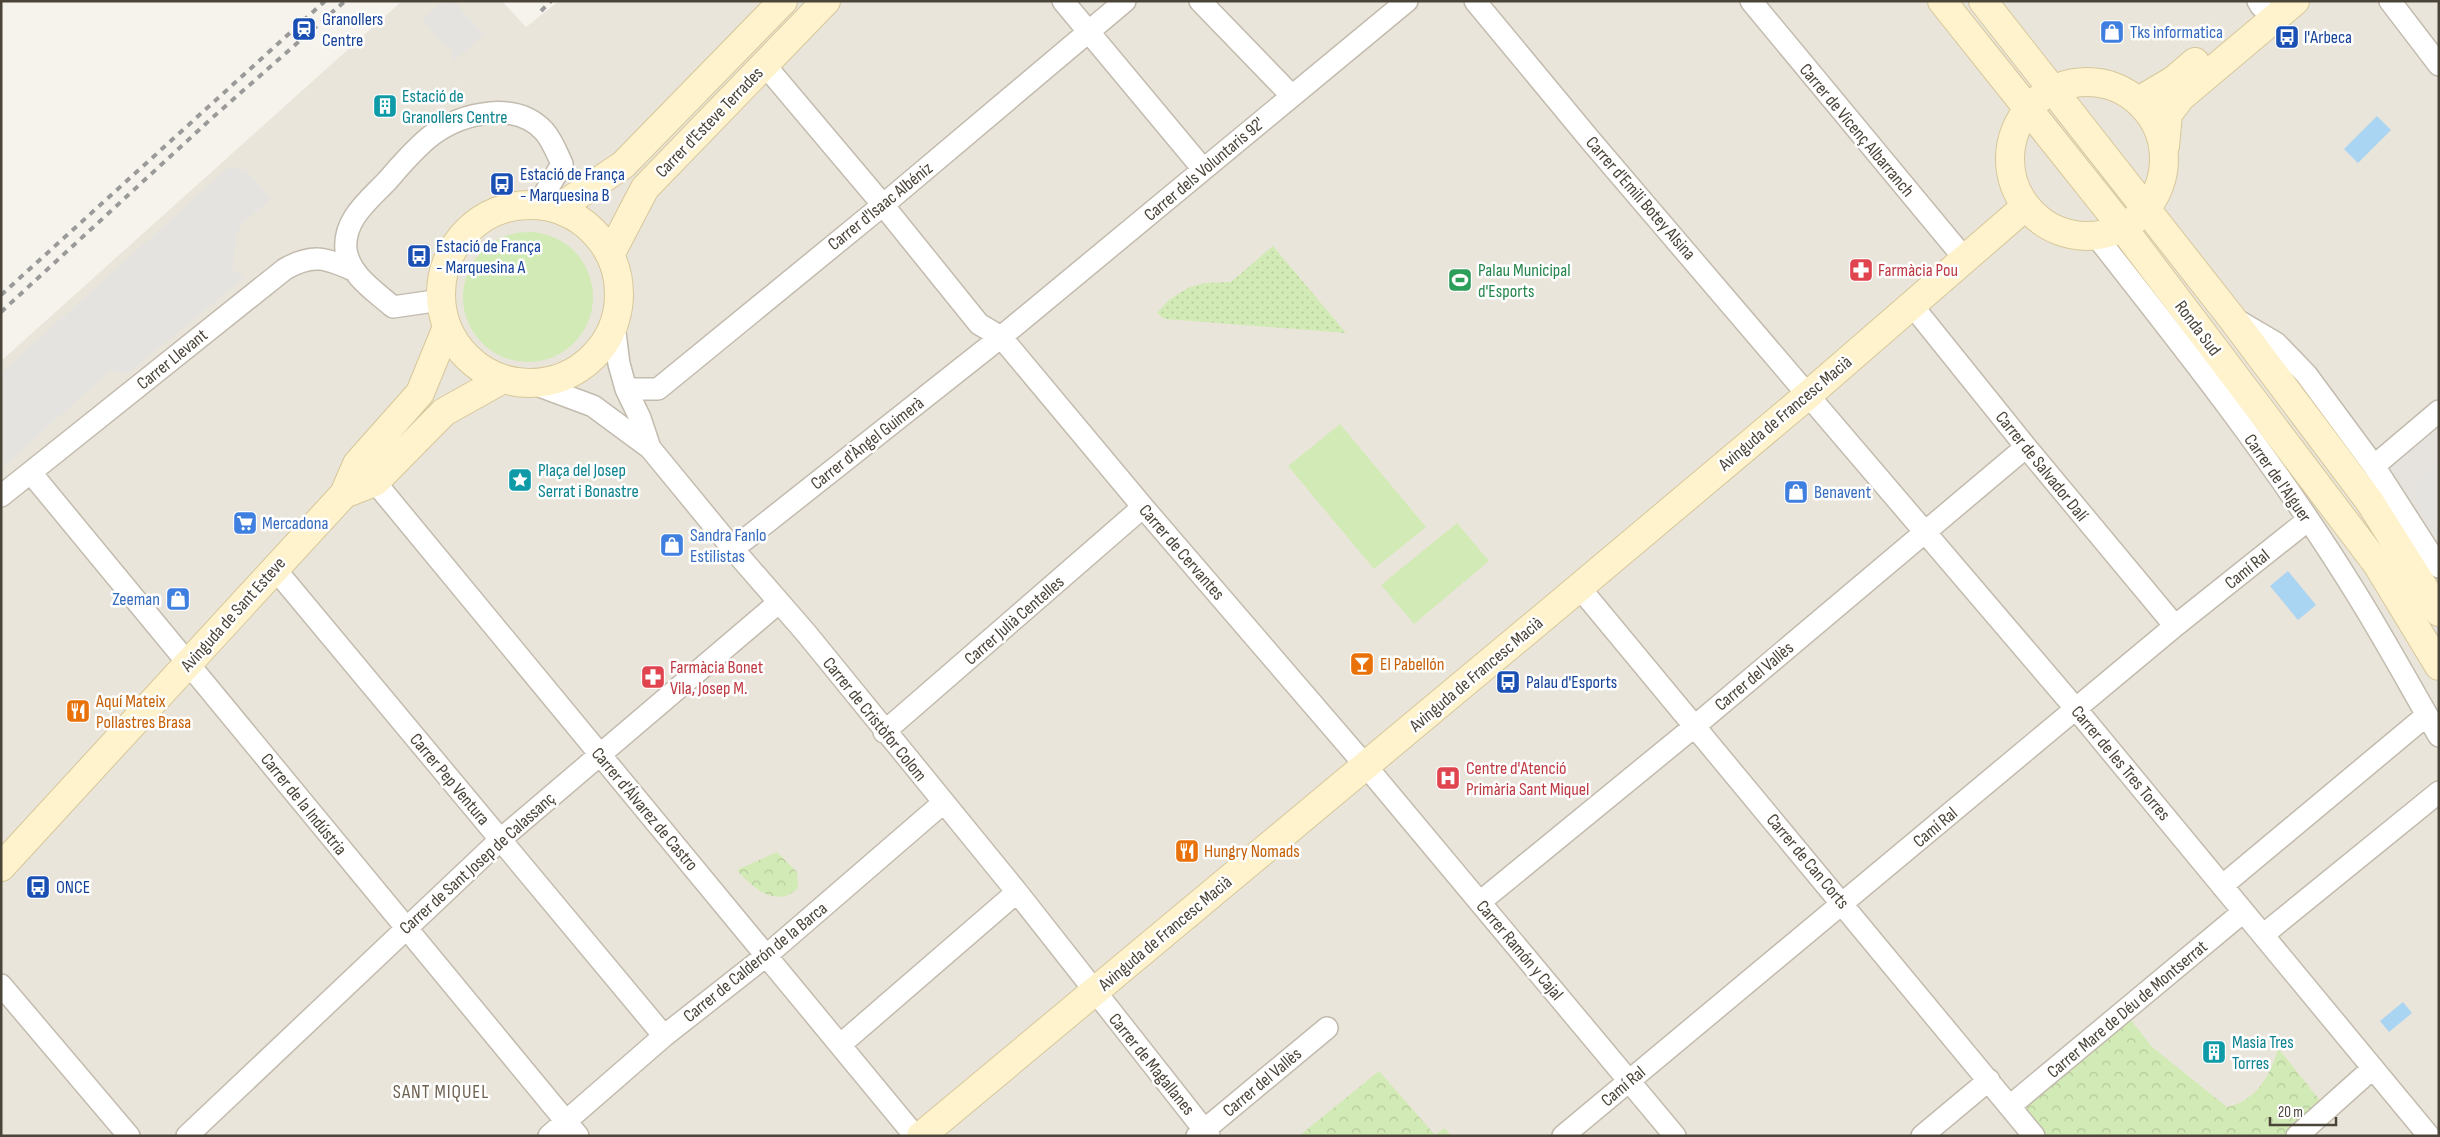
<svg xmlns="http://www.w3.org/2000/svg" width="2440" height="1137" font-family="'Sofia Sans Condensed',sans-serif">
  <style>
    .residential { fill: #eae5da }
    .industrial { fill: #e6e2dd }
    .grass { fill: url(#grass-dots) }
    .forest { fill: url(#forest-crowns) }
    .garden { fill: #d2eab5 }
    .parking { fill: #e5e3e0 }
    .water { fill: #a9d4f2 }
    .lines { fill: none; stroke-linecap: round; stroke-linejoin: round }
    .street-casing { stroke: #c2bbae; stroke-width: 24 }
    .secondary-casing { stroke: #d6c79b; stroke-width: 30 }
    .street { stroke: #fff; stroke-width: 21 }
    .secondary { stroke: #fff3cd; stroke-width: 28 }
    .rail { stroke: #9a9a9a; stroke-width: 4; stroke-dasharray: 6 6; stroke-linecap: butt }
    .labels { text-anchor: middle; stroke-width: 5; stroke-linejoin: round; paint-order: stroke }
    .transit-label { font-size: 18px; fill: #164399; stroke: #fff; text-anchor: start }
    .shop-label { font-size: 18px; fill: #366cbe; stroke: #fff; text-anchor: start }
    .culture-label { font-size: 18px; fill: #0d838f; stroke: #fff; text-anchor: start }
    .street-label { font-size: 18px; fill: #4b4439; stroke: #fff }
    .leisure-label { font-size: 18px; fill: #27864d; stroke: #fff; text-anchor: start }
    .health-label { font-size: 18px; fill: #be3a42; stroke: #fff; text-anchor: start }
    .food-label { font-size: 18px; fill: #c56008; stroke: #fff; text-anchor: start }
    .neighbourhood-label { font-size: 19px; letter-spacing: 1px; fill: #6e6250; stroke: #fff }
  </style>
  <defs>
    <pattern id="grass-dots" width="8" height="8" patternUnits="userSpaceOnUse" patternTransform="scale(1.25)"><rect width="8" height="8" fill="#d2eab5"/><path d="M2 2h.1M6 6h.1" fill="none" stroke="#b6ca9c" stroke-width="1.8" stroke-linecap="round"/></pattern>
    <pattern id="forest-crowns" width="20" height="18" patternUnits="userSpaceOnUse" patternTransform="scale(1.25)"><rect width="20" height="18" fill="#d2eab5"/><path d="M2 6a3 3 0 1 1 6 0M12 15a3 3 0 1 1 6 0" fill="none" stroke="#b6ca9c"/></pattern>
  </defs>
  <rect width="100%" height="100%" fill="#f6f3ec"/>
  <path class="residential" d="M 402,1 L 502,1 L 526,27 L 559,1 L 2439,1 L 2439,1136 L 1,1136 L 1,361 Z"/>
  <path class="industrial" d="M 2439,401 L 2439,643 L 2345,491 L 2428,417 Z"/>
  <path class="grass" d="M 1273,246 L 1346,333 L 1165,319 L 1157,313 L 1169,300 L 1188,288 L 1204,283 L 1231,282 Z"/>
  <path class="forest" d="M 777,852 L 797,872 L 798,888 C 777,909 752,888 737,870 Z
    M 2124,1011 L 2152,1047 L 2227,1107 C 2255,1102 2272,1074 2278,1048 L 2327,1109 L 2297,1136 L 2034,1136 L 2010,1106 Z
    M 1379,1071 L 1435,1135 L 1444,1128 L 1452,1136 L 1299,1136 Z"/>
  <path class="garden" d="M463 297a65 65 0 1 1 130 0a65 65 0 1 1-130 0Z
    M 1340,424 L 1426,527 L 1374,569 L 1288,466 Z
    M 1457,523 L 1489,561 L 1414,624 L 1381,585 Z"/>
  <path class="parking" d="M 443,1 L 454,1 L 484,35 L 455,60 L 450,54 L 453,51 L 447,45 L 445,46 L 422,20 Z
    M 230,166 L 248,172 L 271,199 L 242,224 L 237,232 L 232,269 L 245,277 L 127,374 L 111,370 L 1,469 L 1,373 Z
    M 2439,460 L 2439,538 L 2420,509 L 2417,489 L 2425,471 Z"/>
  <path class="water" d="M 2377,116 L 2391,130 L 2358,163 L 2344,149 Z
    M 2288,571 L 2316,605 L 2298,620 L 2270,586 Z
    M 2403,1002 L 2412,1013 L 2389,1032 L 2380,1021 Z"/>
  <g class="lines">
    <defs>
      <path id="street" d="M 1063,1 L 1203,169
        M 1200,1 L 1291,95
        M 1475,1 L 1591,141 L 2076,709 L 2429,1136
        M 1751,1 L 1964,258
        M 2258,1 L 2261,6
        M 2390,1 L 2439,65
        M 764,64 L 883,205 L 979,324 L 1001,337 L 1143,507 L 1365,765 L 1675,1136
        M 2096,236 C 2185,349 2275,463 2351,585 C 2382,634 2410,686 2439,736
        M 441,300 L 393,307 C 375,291 350,276 346,250 C 343,220 368,201 387,181 C 401,165 415,148 432,135 C 462,113 515,100 544,131 C 552,140 557,153 562,164 L 538,205
        M 1911,304 L 2026,447 L 2175,626
        M 2237,320 L 2276,343 L 2306,374 L 2374,466 L 2439,567
        M 614,325 L 619,364 L 626,389 L 640,418 L 650,448
        M 534,384 L 593,406 L 650,448 L 733,549 L 806,633 L 1017,892 L 1209,1136
        M 626,389 L 658,389 L 883,205 L 1125,1
        M 2374,466 L 2439,411
        M 31,473 L 578,1136
        M 375,482 L 915,1136
        M 1,496 L 285,269 C 313,253 327,258 355,271
        M 733,549 L 1001,337 L 1407,1
        M 275,569 L 664,1036
        M 1579,587 L 2034,1136
        M 884,732 L 1143,507
        M 2222,886 L 2427,715
        M 1480,902 L 1695,726 L 2026,447
        M 2263,935 L 2439,792
        M 1,985 L 129,1136
        M 840,1045 L 1017,892
        M 2010,1106 L 2243,912
        M 187,1136 L 501,839 L 778,603
        M 549,1136 L 664,1036 L 767,955 L 943,803
        M 1197,1136 L 1327,1028
        M 1563,1136 L 2175,626 L 2308,520
        M 1922,1136 L 1989,1080
        M 2297,1136 L 2373,1068"/>
      <path id="secondary" d="M 1942,1 L 2123,228 L 2377,564 L 2439,666
        M 1983,1 L 2231,317 L 2370,502 L 2439,612
        M2010 159a77 77 0 1 1 154 0a77 77 0 1 1-154 0Z
        M 2140,100 L 2174,80 L 2195,62
        M 2165,146 L 2168,114 L 2181,97 L 2295,1
        M441 294a89 89 0 1 1 178 0a89 89 0 1 1-178 0Z
        M 557,209 L 623,165 L 783,1
        M 610,255 L 645,188 L 826,1
        M 344,494 L 375,482 L 444,412 L 503,379
        M 1,867 L 344,494 L 357,464 L 420,393 L 447,327
        M 921,1136 L 1557,606 L 1808,395 L 2026,206"/>
    </defs>
    <use href="#street" class="street-casing"/>
    <use href="#secondary" class="secondary-casing"/>
    <use href="#street" class="street"/>
    <use href="#secondary" class="secondary"/>
    <path class="rail" d="M 541,11 L 551,1
      M 1,295 L 325,1
      M 1,312 L 212,118 L 345,1"/>
  </g>
  <defs>
    <symbol id="station-square" viewBox="-11 -11 22 22"><rect x="-9" y="-9" width="18" height="18" rx="4" fill="#1a4fb4" stroke="#fff"/><path d="M-3-6H3Q5-6 5-4V2Q5 4 3 4L4.5 6H3L1.5 4h-3L-3 6H-4.5L-3 4Q-5 4-5 2V-4Q-5-6-3-6ZM-3.5-4v3h7v-3ZM-3.5 1v1.5H-2V1ZM2 1v1.5H3.5V1Z" fill="#fff"/></symbol>
    <symbol id="shop-square" viewBox="-11 -11 22 22"><rect x="-9" y="-9" width="18" height="18" rx="4" fill="#3f7fe0" stroke="#fff"/><path d="M-5-2.5h2.3a2.7 3.5 0 0 1 5.4 0H5L5.5 6h-11ZM-1.5-2.5h3a1.5 2.3 0 0 0-3 0Z" fill="#fff"/></symbol>
    <symbol id="bus-square" viewBox="-11 -11 22 22"><rect x="-9" y="-9" width="18" height="18" rx="4" fill="#1a4fb4" stroke="#fff"/><path d="M-5-6H5V4H4V6H2V4H-2V6H-4V4H-5ZM-3.5-4V0h7V-4ZM-3.5 1.2v1.5H-2V1.2ZM2 1.2v1.5H3.5V1.2Z" fill="#fff"/></symbol>
    <symbol id="building-square" viewBox="-11 -11 22 22"><rect x="-9" y="-9" width="18" height="18" rx="4" fill="#0f9aa8" stroke="#fff"/><path d="M-4-6H4V6H1V3H-1V6H-4ZM-2.5-4.3h1.7v1.8h-1.7ZM.8-4.3h1.7v1.8H.8ZM-2.5-1h1.7V.8h-1.7ZM.8-1h1.7V.8H.8Z" fill="#fff"/></symbol>
    <symbol id="pharmacy-square" viewBox="-11 -11 22 22"><rect x="-9" y="-9" width="18" height="18" rx="4" fill="#e0444e" stroke="#fff"/><path d="M-2-6h4v4h4v4h-4v4h-4v-4h-4v-4h4Z" fill="#fff"/></symbol>
    <symbol id="stadium-square" viewBox="-11 -11 22 22"><rect x="-9" y="-9" width="18" height="18" rx="4" fill="#2e9e5b" stroke="#fff"/><path d="M0-5a6.5 5 0 1 0 0 10a6.5 5 0 1 0 0-10ZM-3.5-1.8h7v3.6h-7Z" fill="#fff"/></symbol>
    <symbol id="sight-square" viewBox="-11 -11 22 22"><rect x="-9" y="-9" width="18" height="18" rx="4" fill="#0f9aa8" stroke="#fff"/><path d="M0-6L1.8-2.2L6-1.7L2.9 1.2L3.7 5.4L0 3.3L-3.7 5.4L-2.9 1.2L-6-1.7L-1.8-2.2Z" fill="#fff"/></symbol>
    <symbol id="supermarket-square" viewBox="-11 -11 22 22"><rect x="-9" y="-9" width="18" height="18" rx="4" fill="#3f7fe0" stroke="#fff"/><path d="M-6-5.5h2.5l.6 2H6L4.5 2H-2.5L-4.4-4H-6ZM-1.5 3.2a1.3 1.3 0 1 0 .1 0ZM3 3.2a1.3 1.3 0 1 0 .1 0Z" fill="#fff"/></symbol>
    <symbol id="bar-square" viewBox="-11 -11 22 22"><rect x="-9" y="-9" width="18" height="18" rx="4" fill="#e8710a" stroke="#fff"/><path d="M-6-5H6L.8 .8V4.5H3.5V6h-7V4.5H-.8V.8Z" fill="#fff"/></symbol>
    <symbol id="restaurant-square" viewBox="-11 -11 22 22"><rect x="-9" y="-9" width="18" height="18" rx="4" fill="#e8710a" stroke="#fff"/><path d="M-5-6h1v4h1v-4h1v4h1v-4h1v5L-1.5 .5V6h-2V.5L-5-1ZM5-6V6H3V1.5H1.5Q1.5-4 5-6Z" fill="#fff"/></symbol>
    <symbol id="hospital-square" viewBox="-11 -11 22 22"><rect x="-9" y="-9" width="18" height="18" rx="4" fill="#e0444e" stroke="#fff"/><path d="M-5-5h3v3.5h4V-5h3V5h-3V1.5h-4V5h-3Z" fill="#fff"/></symbol>
  </defs>
  <g fill-rule="evenodd">
    <use href="#station-square" x="290" y="15" width="28" height="28"/>
    <use href="#shop-square" x="2098" y="18" width="28" height="28"/>
    <use href="#bus-square" x="2273" y="23" width="28" height="28"/>
    <use href="#building-square" x="371" y="92" width="28" height="28"/>
    <use href="#bus-square" x="488" y="170" width="28" height="28"/>
    <use href="#bus-square" x="405" y="242" width="28" height="28"/>
    <use href="#pharmacy-square" x="1847" y="256" width="28" height="28"/>
    <use href="#stadium-square" x="1446" y="266" width="28" height="28"/>
    <use href="#sight-square" x="506" y="466" width="28" height="28"/>
    <use href="#shop-square" x="1782" y="478" width="28" height="28"/>
    <use href="#supermarket-square" x="231" y="509" width="28" height="28"/>
    <use href="#shop-square" x="658" y="531" width="28" height="28"/>
    <use href="#shop-square" x="164" y="585" width="28" height="28"/>
    <use href="#bar-square" x="1348" y="650" width="28" height="28"/>
    <use href="#pharmacy-square" x="639" y="663" width="28" height="28"/>
    <use href="#bus-square" x="1494" y="668" width="28" height="28"/>
    <use href="#restaurant-square" x="64" y="697" width="28" height="28"/>
    <use href="#hospital-square" x="1434" y="764" width="28" height="28"/>
    <use href="#restaurant-square" x="1173" y="837" width="28" height="28"/>
    <use href="#bus-square" x="24" y="873" width="28" height="28"/>
    <use href="#building-square" x="2200" y="1038" width="28" height="28"/>
  </g>
  <g class="labels">
    <g class="transit-label">
      <text x="322" y="25">Granollers<tspan x="322" dy="21">Centre</tspan></text>
      <text x="2304" y="43">l'Arbeca</text>
      <text x="520" y="180">Estació de França<tspan x="520" dy="21">- Marquesina B</tspan></text>
      <text x="436" y="252">Estació de França<tspan x="436" dy="21">- Marquesina A</tspan></text>
      <text x="1526" y="688">Palau d'Esports</text>
      <text x="56" y="893">ONCE</text>
    </g>
    <g class="shop-label">
      <text x="2130" y="38">Tks informatica</text>
      <text x="1814" y="498">Benavent</text>
      <text x="262" y="529">Mercadona</text>
      <text x="690" y="541">Sandra Fanlo<tspan x="690" dy="21">Estilistas</tspan></text>
      <text x="160" y="605" text-anchor="end">Zeeman</text>
    </g>
    <g class="culture-label">
      <text x="402" y="102">Estació de<tspan x="402" dy="21">Granollers Centre</tspan></text>
      <text x="538" y="476">Plaça del Josep<tspan x="538" dy="21">Serrat i Bonastre</tspan></text>
      <text x="2232" y="1048">Masia Tres<tspan x="2232" dy="21">Torres</tspan></text>
    </g>
    <g class="street-label">
      <text transform="translate(709 122) rotate(-46)" y="6">Carrer d'Esteve Terrades</text>
      <text transform="translate(1857 130) rotate(50)" y="6">Carrer de Vicenç Albarranch</text>
      <text transform="translate(1204 169) rotate(-40)" y="6">Carrer dels Voluntaris 92'</text>
      <text transform="translate(1641 198) rotate(49)" y="6">Carrer d'Emili Botey Alsina</text>
      <text transform="translate(880 206) rotate(-39)" y="6">Carrer d'Isaac Albéniz</text>
      <text transform="translate(2198 328) rotate(53)" y="6">Ronda Sud</text>
      <text transform="translate(172 359) rotate(-39)" y="6">Carrer Llevant</text>
      <text transform="translate(1785 413) rotate(-40)" y="6">Avinguda de Francesc Macià</text>
      <text transform="translate(867 443) rotate(-38)" y="6">Carrer d'Àngel Guimerà</text>
      <text transform="translate(2042 466) rotate(51)" y="6">Carrer de Salvador Dalí</text>
      <text transform="translate(2278 478) rotate(55)" y="6">Carrer de l'Alguer</text>
      <text transform="translate(1182 552) rotate(49)" y="6">Carrer de Cervantes</text>
      <text transform="translate(2247 569) rotate(-39)" y="6">Camí Ral</text>
      <text transform="translate(233 614) rotate(-48)" y="6">Avinguda de Sant Esteve</text>
      <text transform="translate(1014 620) rotate(-41)" y="6">Carrer Julià Centelles</text>
      <text transform="translate(1476 674) rotate(-40)" y="6">Avinguda de Francesc Macià</text>
      <text transform="translate(1754 676) rotate(-40)" y="6">Carrer del Vallès</text>
      <text transform="translate(875 719) rotate(51)" y="6">Carrer de Cristòfor Colom</text>
      <text transform="translate(2121 763) rotate(50)" y="6">Carrer de les Tres Torres</text>
      <text transform="translate(450 779) rotate(50)" y="6">Carrer Pep Ventura</text>
      <text transform="translate(304 804) rotate(51)" y="6">Carrer de la Indústria</text>
      <text transform="translate(645 809) rotate(50)" y="6">Carrer d'Álvarez de Castro</text>
      <text transform="translate(1935 827) rotate(-40)" y="6">Camí Ral</text>
      <text transform="translate(1808 861) rotate(50)" y="6">Carrer de Can Corts</text>
      <text transform="translate(477 863) rotate(-42)" y="6">Carrer de Sant Josep de Calassanç</text>
      <text transform="translate(1165 933) rotate(-40)" y="6">Avinguda de Francesc Macià</text>
      <text transform="translate(1520 950) rotate(50)" y="6">Carrer Ramón y Cajal</text>
      <text transform="translate(755 962) rotate(-39)" y="6">Carrer de Calderón de la Barca</text>
      <text transform="translate(2127 1009) rotate(-40)" y="6">Carrer Mare de Déu de Montserrat</text>
      <text transform="translate(1152 1064) rotate(51)" y="6">Carrer de Magallanes</text>
      <text transform="translate(1262 1082) rotate(-40)" y="6">Carrer del Vallès</text>
      <text transform="translate(1623 1086) rotate(-40)" y="6">Camí Ral</text>
    </g>
    <g class="leisure-label">
      <text x="1478" y="276">Palau Municipal<tspan x="1478" dy="21">d'Esports</tspan></text>
    </g>
    <g class="health-label">
      <text x="1878" y="276">Farmàcia Pou</text>
      <text x="670" y="673">Farmàcia Bonet<tspan x="670" dy="21">Vila, Josep M.</tspan></text>
      <text x="1466" y="774">Centre d'Atenció<tspan x="1466" dy="21">Primària Sant Miquel</tspan></text>
    </g>
    <g class="food-label">
      <text x="1380" y="670">El Pabellón</text>
      <text x="96" y="707">Aquí Mateix<tspan x="96" dy="21">Pollastres Brasa</tspan></text>
      <text x="1204" y="857">Hungry Nomads</text>
    </g>
    <g class="neighbourhood-label">
      <text x="441" y="1098">SANT MIQUEL</text>
    </g>
  </g>
  <rect width="2440" height="1137" fill="none" stroke="#4b4439" stroke-width="5"/>
  <path d="M2270 1117v8h66v-8" fill="none" stroke="#4b4439" stroke-width="2.5"/>
  <text x="2278" y="1117" font-size="15" fill="#4b4439" stroke="#ffffff" stroke-width="4" paint-order="stroke">20 m</text>
</svg>
